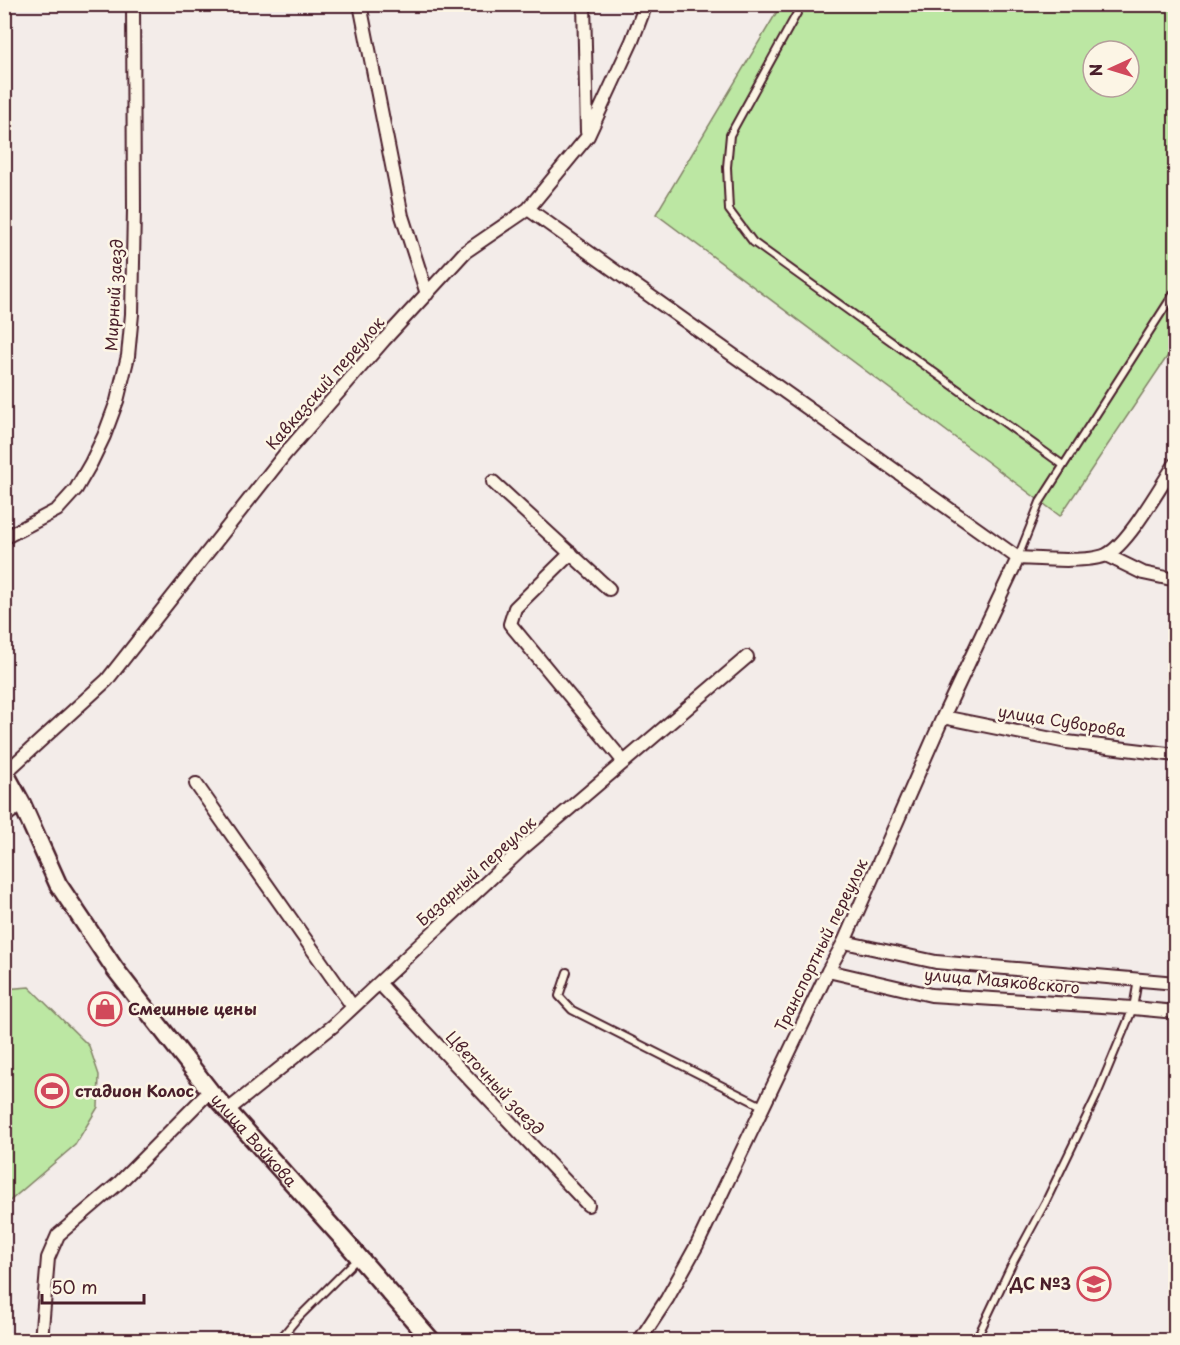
<svg xmlns="http://www.w3.org/2000/svg" width="1180" height="1345" font-family="'Playpen Sans',sans-serif">
  <style>
    .green { fill: #bce7a3; stroke: #838367; stroke-width: 1.5; fill-rule: evenodd }
    .lines { fill: none; stroke-linecap: round; stroke-linejoin: round }
    .lane-casing { stroke: #4a1f2b; stroke-width: 10 }
    .street-casing { stroke: #4a1f2b; stroke-width: 16 }
    .secondary-casing { stroke: #4a1f2b; stroke-width: 21 }
    .lane { stroke: #fcf5e5; stroke-width: 6 }
    .street { stroke: #fcf5e5; stroke-width: 12 }
    .secondary { stroke: #fcf5e5; stroke-width: 16 }
    .labels { text-anchor: middle; stroke-width: 5; stroke-linejoin: round; paint-order: stroke }
    .street-label { font-size: 16px; fill: #4a1f2b; stroke: #fcf5e5 }
    .poi-label { font-size: 16px; font-weight: bold; fill: #4a1f2b; stroke: #fcf5e5; text-anchor: start }
  </style>
  <rect width="100%" height="100%" fill="#f3ece9"/>
  <filter id="ink" filterUnits="userSpaceOnUse"><feTurbulence type="fractalNoise" baseFrequency=".0167" numOctaves="2"/><feDisplacementMap in="SourceGraphic" scale="12" xChannelSelector="R" yChannelSelector="G"/><feConvolveMatrix kernelMatrix="1 2 1 2 8 2 1 2 1" color-interpolation-filters="sRGB"/></filter>
  <g filter="url(#ink)">
    <path class="green" d="M 781,5 L 1175,5 L 1175,345 L 1060,516 L 656,214 ZM 1093,51 L 1129,51 L 1129,87 L 1093,87 Z
      M 29,987 L 89,1046 L 99,1075 L 98,1107 L 75,1145 L 5,1205 L 5,989 Z"/>
    <g class="lines">
      <defs>
        <path id="lane" d="M 802,4 L 730,135 L 727,167 L 729,210 L 753,242 L 1063,465
          M 1018,557 L 1040,502 L 1176,290
          M 567,972 L 559,996 L 572,1010 L 762,1106
          M 279,1340 L 295,1321 L 358,1258
          M 976,1340 L 1011,1266 L 1046,1201 L 1096,1097 L 1133,1008 L 1138,980"/>
        <path id="street" d="M 360,4 L 402,216 L 427,294
          M 584,4 L 587,132
          M 528,209 L 1018,558 C 1040,559 1087,563 1106,555 C 1128,545 1161,485 1176,463
          M 493,482 L 609,589
          M 4,538 L 57,510 L 76,489 L 91,463 L 104,436 L 117,401 L 128,356 L 132,314 L 134,210 L 133,4
          M 571,553 L 515,608 L 510,624 L 624,762
          M 1106,555 L 1143,573 L 1176,580
          M 943,717 L 1067,742 L 1176,755
          M 5,773 L 107,680 L 285,454 L 384,340 L 465,252 L 528,209 L 588,136 L 632,41 L 646,4
          M 196,784 L 353,1007
          M 4,817 L 22,804
          M 844,942 L 936,962 L 1176,983
          M 828,971 L 931,995 L 1133,1008 L 1176,1012
          M 379,983 L 588,1205
          M 228,1110 L 333,1026 L 522,849 L 747,657
          M 41,1340 L 48,1258 L 58,1235 L 120,1182 L 210,1091
          M 640,1340 L 667,1299 L 697,1245 L 828,971 L 844,942 L 943,717 L 1018,558"/>
        <g id="secondary">
          <path id="s1" d="M 4,771 L 22,804 L 58,884 L 115,969 L 210,1091 L 343,1239 L 431,1340"/>
        </g>
      </defs>
      <use href="#lane" class="lane-casing"/>
      <use href="#street" class="street-casing"/>
      <use href="#secondary" class="secondary-casing"/>
      <use href="#lane" class="lane"/>
      <use href="#street" class="street"/>
      <use href="#secondary" class="secondary"/>
    </g>
  </g>
  <defs>
    <symbol id="shop-ring" viewBox="-11 -11 22 22"><circle r="9.5" fill="#fcf5e5" stroke="#d1495b" stroke-width="1.5"/><path d="M-5-2.5h2.3a2.7 3.5 0 0 1 5.4 0H5L5.5 6h-11ZM-1.5-2.5h3a1.5 2.3 0 0 0-3 0Z" fill="#d1495b"/></symbol>
    <symbol id="stadium-ring" viewBox="-11 -11 22 22"><circle r="9.5" fill="#fcf5e5" stroke="#d1495b" stroke-width="1.5"/><path d="M0-5a6.5 5 0 1 0 0 10a6.5 5 0 1 0 0-10ZM-3.5-1.8h7v3.6h-7Z" fill="#d1495b"/></symbol>
    <symbol id="school-ring" viewBox="-11 -11 22 22"><circle r="9.5" fill="#fcf5e5" stroke="#d1495b" stroke-width="1.5"/><path d="M0-5L7-2L0 1L-7-2ZM-4 1L0 2.5L4 1V4Q0 6-4 4Z" fill="#d1495b"/></symbol>
  </defs>
  <g fill-rule="evenodd">
    <use href="#shop-ring" x="86" y="990" width="38" height="38"/>
    <use href="#stadium-ring" x="33" y="1072" width="38" height="38"/>
    <use href="#school-ring" x="1075" y="1265" width="38" height="38"/>
  </g>
  <g class="labels">
    <g class="street-label">
      <text transform="translate(114 295) rotate(-87)" y="6">Мирный заезд</text>
      <text transform="translate(325 383) rotate(-49)" y="6">Кавказский переулок</text>
      <text transform="translate(1062 721) rotate(9)" y="6">улица Суворова</text>
      <text transform="translate(476 871) rotate(-42)" y="6">Базарный переулок</text>
      <text transform="translate(821 945) rotate(-64)" y="6">Транспортный переулок</text>
      <text transform="translate(1002 981) rotate(5)" y="6">улица Маяковского</text>
      <text transform="translate(495 1083) rotate(47)" y="6">Цветочный заезд</text>
      <text dy="6" stroke="none"><textPath href="#s1" startOffset="448">улица Войкова</textPath></text>
    </g>
    <g class="poi-label">
      <text x="128" y="1015">Смешные цены</text>
      <text x="75" y="1097">стадион Колос</text>
      <text x="1071" y="1290" text-anchor="end">ДС №3</text>
    </g>
  </g>
  <rect width="1180" height="1345" fill="none" stroke="#fcf5e5" stroke-width="24"/>
  <rect x="12" y="12" width="1156" height="1321" fill="none" stroke="#4a1f2b" stroke-width="2" filter="url(#ink)"/>
  <g transform="translate(1111 69) rotate(266)"><circle r="28" fill="#fcf5e5" stroke="#b59f9b" stroke-width="1.5"/>
  <path d="M0-4.5L10 22L0 15L-10 22Z" fill="#d1495b"/>
  <text y="-9" font-size="16" font-weight="bold" text-anchor="middle" fill="#4a1f2b">N</text>
  </g>
  <path d="M42 1294v9h102v-9" fill="none" stroke="#4a1f2b" stroke-width="3"/>
  <text x="51" y="1294" font-size="18" fill="#4a1f2b" stroke="#fcf5e5" stroke-width="4.5" paint-order="stroke">50 m</text>
</svg>
